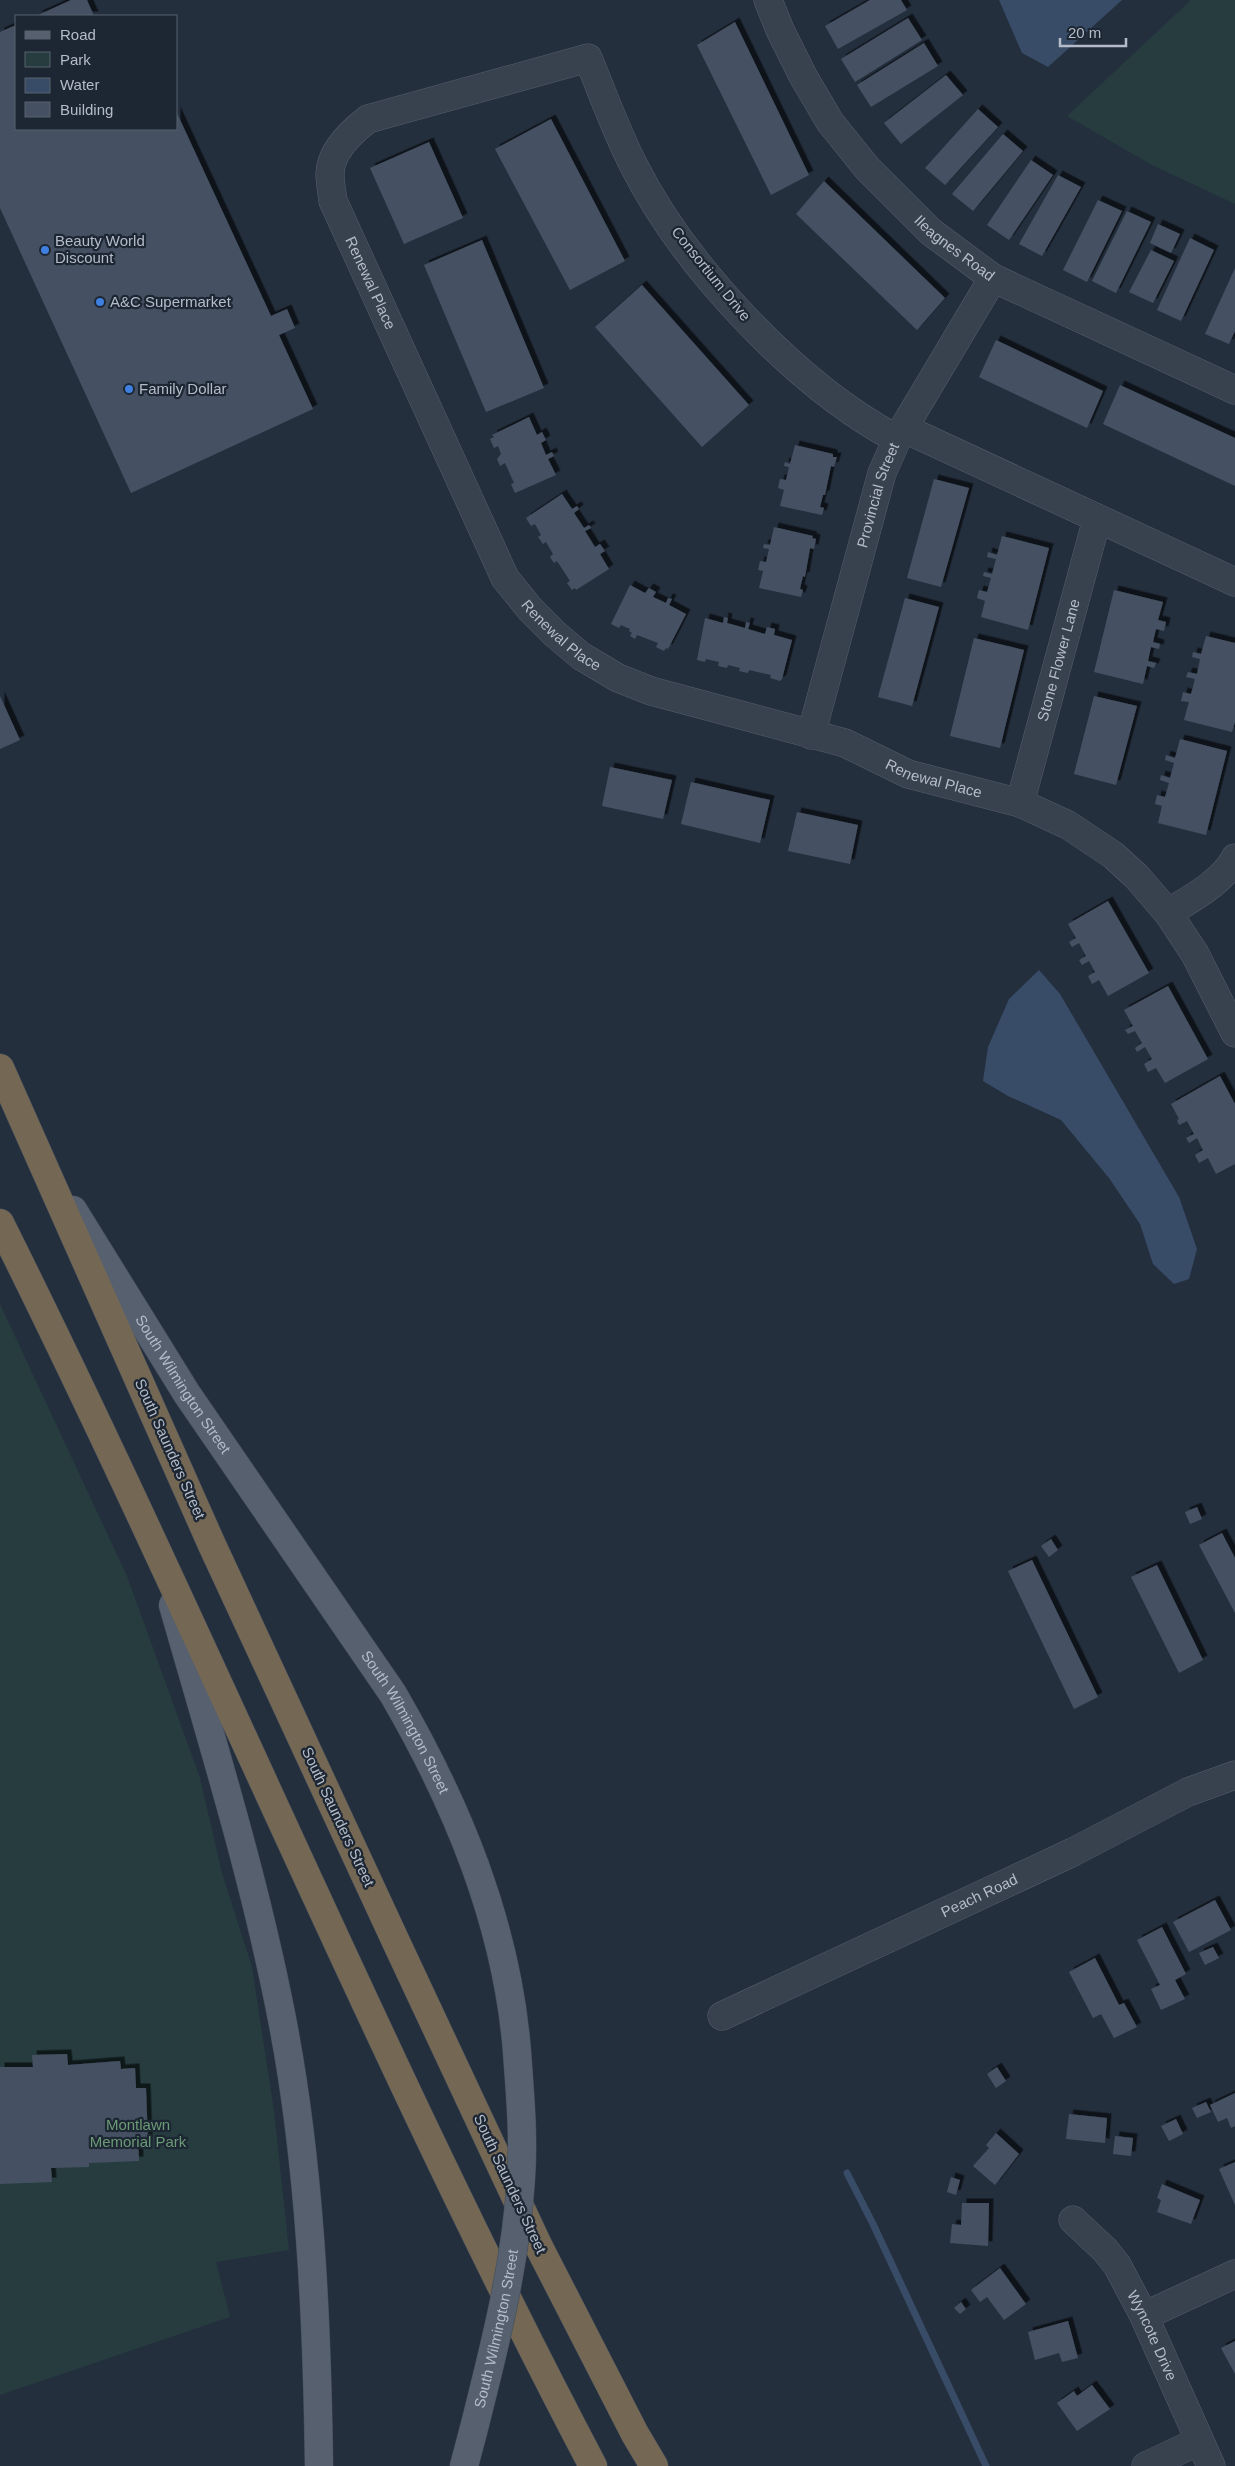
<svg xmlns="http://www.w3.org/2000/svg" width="1235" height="2466" font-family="Helvetica,sans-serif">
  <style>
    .green { fill: #263c3f }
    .water { fill: #394c67 }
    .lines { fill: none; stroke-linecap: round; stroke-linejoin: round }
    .stream { stroke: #394c67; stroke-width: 7 }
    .building { fill: #455162; filter: url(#shadow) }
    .minor-casing { stroke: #565f6c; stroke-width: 29 }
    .major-casing { stroke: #414a57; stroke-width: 29 }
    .highway-casing { stroke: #434c59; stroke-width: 29 }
    .minor { stroke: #38414e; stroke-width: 28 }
    .major { stroke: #56606e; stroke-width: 28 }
    .highway { stroke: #746855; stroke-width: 28 }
    .major-bridge-casing { stroke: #414a57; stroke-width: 29; stroke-linecap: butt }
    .major-bridge { stroke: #56606e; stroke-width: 28 }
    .shop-dot { fill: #3f7fe0; stroke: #1d2633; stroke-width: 2 }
    .labels { text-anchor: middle; stroke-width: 4.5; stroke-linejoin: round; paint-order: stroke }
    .poi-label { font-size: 15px; fill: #b4bcc9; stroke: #1d2633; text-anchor: start }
    .street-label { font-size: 15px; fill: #b4bcc9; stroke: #1d2633 }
    .park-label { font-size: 15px; fill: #6b9a76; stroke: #1d2633 }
  </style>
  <defs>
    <filter id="shadow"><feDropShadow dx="4.5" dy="-4.5" stdDeviation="0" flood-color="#0009"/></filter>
  </defs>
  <rect width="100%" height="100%" fill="#242f3e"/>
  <path class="green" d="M 1191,0 L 1235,0 L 1235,204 L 1152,165 L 1067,116 Z
    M 0,1304 L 127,1576 L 200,1778 L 222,1873 L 252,1967 L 274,2111 L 289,2250 L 216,2262 L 230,2317 L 0,2395 Z"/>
  <path class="water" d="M 999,0 L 1122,0 L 1048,67 L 1022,53 Z
    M 1039,970 L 1060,994 L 1179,1197 L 1197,1249 L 1189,1279 L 1174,1284 L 1153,1264 L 1140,1224 L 1109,1178 L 1061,1120 L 1008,1096 L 983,1081 L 988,1047 L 1009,999 Z"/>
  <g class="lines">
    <path class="stream" d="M 847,2173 L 873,2224 L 986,2466"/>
  </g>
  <path class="building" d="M 71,0 L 87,0 L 94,16 L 36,16 Z
    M 870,0 L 901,0 L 907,10 L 838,49 L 825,26 Z
    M 908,18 L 922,40 L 855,82 L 841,59 Z
    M 735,22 L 809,175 L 771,195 L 697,45 Z
    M 16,25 L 16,129 L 176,129 L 176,111 L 271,316 L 287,309 L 295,328 L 279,335 L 313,409 L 131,493 L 0,208 L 0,32 Z
    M 924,43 L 938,66 L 871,107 L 857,85 Z
    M 946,75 L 963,95 L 901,144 L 884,123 Z
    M 978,109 L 998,127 L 945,185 L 925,168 Z
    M 551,119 L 625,261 L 570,290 L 495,149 Z
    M 1003,134 L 1023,151 L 973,211 L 952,194 Z
    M 429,142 L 463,218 L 404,244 L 370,168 Z
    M 1031,160 L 1053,175 L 1009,240 L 987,225 Z
    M 1058,175 L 1081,187 L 1042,256 L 1019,244 Z
    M 824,181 L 945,298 L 917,330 L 796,214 Z
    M 1098,200 L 1122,211 L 1087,282 L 1063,270 Z
    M 1127,211 L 1151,222 L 1116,293 L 1092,281 Z
    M 1158,224 L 1180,234 L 1171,253 L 1150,243 Z
    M 1190,238 L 1214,250 L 1181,321 L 1157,310 Z
    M 482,240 L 544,388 L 486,412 L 424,265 Z
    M 1151,250 L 1174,261 L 1153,303 L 1129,292 Z
    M 1235,268 L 1235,331 L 1229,344 L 1205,334 Z
    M 642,285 L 749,405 L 702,447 L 595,327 Z
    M 996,340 L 1103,391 L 1087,428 L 979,377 Z
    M 1120,385 L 1235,438 L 1235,486 L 1103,424 Z
    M 529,417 L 537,435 L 542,432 L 546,440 L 541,443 L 546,455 L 552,452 L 554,456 L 548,459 L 556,475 L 515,493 L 511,484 L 514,483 L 505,463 L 500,466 L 497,459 L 501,454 L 498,446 L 494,448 L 490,439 L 494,437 L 492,435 Z
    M 795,445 L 833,454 L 833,457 L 837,457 L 834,467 L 831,466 L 825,495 L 823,495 L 820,507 L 824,508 L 822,515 L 780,506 L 784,490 L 778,488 L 780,479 L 786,480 L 789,467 L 784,466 L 785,462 L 790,464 Z
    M 934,479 L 969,488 L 941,587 L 907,578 Z
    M 562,494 L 572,509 L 577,506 L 579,509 L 574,513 L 584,528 L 589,525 L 591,528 L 585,531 L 595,547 L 600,544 L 605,551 L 600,554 L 609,569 L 576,590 L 575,588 L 572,590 L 567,583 L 570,581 L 557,561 L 554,563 L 550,557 L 553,554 L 546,542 L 543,544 L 538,537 L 541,535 L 535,524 L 531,526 L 526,518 Z
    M 774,527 L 813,536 L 812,538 L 816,539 L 814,549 L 810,548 L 805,577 L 803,576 L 800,589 L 803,590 L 801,597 L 759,588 L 763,571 L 758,570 L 760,561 L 766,562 L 769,549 L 763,548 L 764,544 L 770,545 Z
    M 1002,536 L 1049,548 L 1028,630 L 981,617 L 985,601 L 977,598 L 979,590 L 987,592 L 991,578 L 983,576 L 984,572 L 992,574 L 996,559 L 987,557 L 988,552 L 997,555 Z
    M 630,585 L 645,593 L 649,588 L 656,592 L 653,597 L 666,603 L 668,598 L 672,599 L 669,605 L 686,614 L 668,649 L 666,648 L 664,651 L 656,647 L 658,643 L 637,635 L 635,639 L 630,636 L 632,633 L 629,631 L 630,629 L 621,625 L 619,628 L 611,624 Z
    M 1114,590 L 1163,602 L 1158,620 L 1166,622 L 1164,631 L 1156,629 L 1153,642 L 1160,644 L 1159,649 L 1151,647 L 1148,661 L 1156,663 L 1154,668 L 1147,666 L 1143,684 L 1094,672 Z
    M 905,598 L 939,607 L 912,706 L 878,697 Z
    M 724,617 L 728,618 L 727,623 L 745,628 L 746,622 L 750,623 L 748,629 L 765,634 L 767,627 L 775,629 L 774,635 L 792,640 L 782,679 L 780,681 L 770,678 L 771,675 L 749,670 L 748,673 L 739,671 L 740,668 L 728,665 L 727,668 L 718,666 L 719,662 L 706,659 L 705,662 L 697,660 L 705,618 L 723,623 Z
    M 1206,636 L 1235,643 L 1235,722 L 1232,732 L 1184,720 L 1189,702 L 1181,701 L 1183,692 L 1191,694 L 1195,679 L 1186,677 L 1188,672 L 1197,674 L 1200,659 L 1192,657 L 1193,652 L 1201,654 Z
    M 974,638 L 1024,650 L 1000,748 L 950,736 Z
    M 0,696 L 20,740 L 0,749 Z
    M 1094,696 L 1137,706 L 1116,785 L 1074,774 Z
    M 1180,739 L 1227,751 L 1206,835 L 1158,823 L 1162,806 L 1155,804 L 1157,795 L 1165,797 L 1169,783 L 1160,780 L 1161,775 L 1170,778 L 1174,763 L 1165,760 L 1166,755 L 1175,758 Z
    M 610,767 L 672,780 L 663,819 L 602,806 Z
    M 691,782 L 770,800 L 760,843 L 681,824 Z
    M 797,812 L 858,825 L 850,864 L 788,851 Z
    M 1108,901 L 1149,973 L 1108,996 L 1099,980 L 1092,984 L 1088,976 L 1095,972 L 1089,961 L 1082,965 L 1079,960 L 1086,956 L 1079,943 L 1072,947 L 1069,942 L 1076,938 L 1068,924 Z
    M 1168,986 L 1208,1059 L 1165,1083 L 1156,1068 L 1148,1072 L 1144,1064 L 1152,1059 L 1145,1047 L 1137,1052 L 1135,1048 L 1142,1043 L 1135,1031 L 1128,1034 L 1125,1030 L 1133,1026 L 1124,1010 Z
    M 1220,1076 L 1235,1104 L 1235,1164 L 1216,1174 L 1208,1158 L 1199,1163 L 1195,1155 L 1203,1150 L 1197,1138 L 1189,1143 L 1186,1138 L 1194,1134 L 1187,1121 L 1179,1125 L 1177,1120 L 1179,1119 L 1171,1104 Z
    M 1197,1507 L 1202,1519 L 1190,1524 L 1185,1512 Z
    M 1222,1533 L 1235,1558 L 1235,1613 L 1199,1545 Z
    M 1051,1539 L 1058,1550 L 1049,1557 L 1041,1546 Z
    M 1032,1560 L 1098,1697 L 1074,1709 L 1008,1571 Z
    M 1157,1565 L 1203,1660 L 1179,1673 L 1131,1577 Z
    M 1215,1900 L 1231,1930 L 1189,1952 L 1173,1922 Z
    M 1162,1927 L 1186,1974 L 1175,1980 L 1185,1999 L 1161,2010 L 1151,1989 L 1160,1985 L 1137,1940 Z
    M 1213,1947 L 1219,1958 L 1205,1965 L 1199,1953 Z
    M 1095,1958 L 1119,2005 L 1124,2003 L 1137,2027 L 1114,2038 L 1101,2014 L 1093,2018 L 1069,1972 Z
    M 67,2054 L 68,2065 L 120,2061 L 121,2069 L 135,2068 L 136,2088 L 146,2088 L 148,2141 L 138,2141 L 139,2161 L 89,2163 L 89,2167 L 51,2168 L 52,2182 L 0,2184 L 0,2067 L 33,2067 L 32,2055 Z
    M 997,2067 L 1006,2081 L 996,2088 L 987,2074 Z
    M 1235,2093 L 1235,2126 L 1231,2128 L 1227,2118 L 1218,2122 L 1210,2105 Z
    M 1206,2102 L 1211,2112 L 1197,2118 L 1192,2108 Z
    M 1069,2114 L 1107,2118 L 1105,2143 L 1066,2139 Z
    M 1176,2119 L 1183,2134 L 1169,2141 L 1161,2126 Z
    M 996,2133 L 1019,2154 L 995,2185 L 973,2166 L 989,2148 L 986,2145 Z
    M 1115,2136 L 1133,2138 L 1131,2156 L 1113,2154 Z
    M 1235,2162 L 1235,2205 L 1219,2169 Z
    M 951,2177 L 960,2180 L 956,2195 L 947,2192 Z
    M 1162,2184 L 1200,2200 L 1191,2224 L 1157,2212 L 1161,2200 L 1157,2198 Z
    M 962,2203 L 989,2203 L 988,2246 L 950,2243 L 952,2224 L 961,2225 Z
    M 1000,2268 L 1026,2304 L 1004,2320 L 987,2297 L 980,2302 L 971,2290 Z
    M 961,2302 L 966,2309 L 960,2314 L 954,2308 Z
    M 1068,2321 L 1078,2358 L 1062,2362 L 1059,2353 L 1035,2360 L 1028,2332 Z
    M 1235,2341 L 1235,2374 L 1221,2348 Z
    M 1092,2385 L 1110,2409 L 1077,2431 L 1057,2403 L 1074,2391 L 1077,2396 Z"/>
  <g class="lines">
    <defs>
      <g id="minor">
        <path id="s1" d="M 768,0 L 780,30 L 803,76 L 830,122 L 867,168 L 931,232 L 993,278 L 1235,390"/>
        <path d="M 903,428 L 1235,582"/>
        <path id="s2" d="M 897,439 C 797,386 685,267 634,166 C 616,131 603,94 588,58 L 368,119 C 351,132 331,151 330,173 C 330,183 332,192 333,201 L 505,578 L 530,609 L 555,634 L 581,656 L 618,678 L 651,691 L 845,743 L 908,774 L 1020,803 L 1068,825 L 1113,855 L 1137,877 L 1168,913 L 1195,954 L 1235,1033"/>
        <path id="s3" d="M 811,735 L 882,473 L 897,439 L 993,278"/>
        <path id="s4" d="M 1020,803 L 1097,519"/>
        <path d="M 1168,913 C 1189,900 1224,881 1235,858"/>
        <path id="s5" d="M 722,2016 L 1073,1852 L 1188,1792 L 1235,1775"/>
        <path id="s6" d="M 1073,2220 L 1105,2250 L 1117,2265 L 1144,2316 L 1211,2466"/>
        <path d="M 1144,2316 L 1235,2274"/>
        <path d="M 1146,2466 L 1199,2441"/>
      </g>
      <g id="major">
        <path id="s7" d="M 73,1210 L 187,1394 L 393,1694 C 457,1804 507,1924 517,2052"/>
        <path d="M 173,1605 C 212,1742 255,1879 282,2019 C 310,2163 317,2319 319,2466"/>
        <path d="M 464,2466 L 473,2432"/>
      </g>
      <path id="highway" d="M 0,1068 L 212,1545 L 397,1944 L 538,2245 L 635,2434 L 654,2466
        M 0,1223 C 205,1634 379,2060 593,2466"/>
    </defs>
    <use href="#minor" class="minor-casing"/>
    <use href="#major" class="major-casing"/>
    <use href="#highway" class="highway-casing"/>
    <use href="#minor" class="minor"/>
    <use href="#major" class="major"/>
    <use href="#highway" class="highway"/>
    <defs>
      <g id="major-bridge">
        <path id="s8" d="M 473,2432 C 494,2349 516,2264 521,2178 C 524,2136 520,2094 517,2052"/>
      </g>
    </defs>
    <use href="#major-bridge" class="major-bridge-casing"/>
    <use href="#major-bridge" class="major-bridge"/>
  </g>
  <g class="shop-dot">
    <circle cx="45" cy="250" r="5"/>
    <circle cx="100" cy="302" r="5"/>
    <circle cx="129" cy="389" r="5"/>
  </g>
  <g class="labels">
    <g class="poi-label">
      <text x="55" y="246">Beauty World<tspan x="55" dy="17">Discount</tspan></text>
      <text x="110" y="307">A&amp;C Supermarket</text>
      <text x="139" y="394">Family Dollar</text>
    </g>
    <g class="street-label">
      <text dy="5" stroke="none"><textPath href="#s1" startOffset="315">Ileagnes Road</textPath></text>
      <text transform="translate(711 274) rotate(51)" y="5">Consortium Drive</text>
      <text dy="5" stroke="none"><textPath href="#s2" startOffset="916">Renewal Place</textPath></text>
      <text dy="5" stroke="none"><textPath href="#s3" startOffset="249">Provincial Street</textPath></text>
      <text dy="5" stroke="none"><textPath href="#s2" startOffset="1321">Renewal Place</textPath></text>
      <text dy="5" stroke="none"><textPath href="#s4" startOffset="148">Stone Flower Lane</textPath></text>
      <text dy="5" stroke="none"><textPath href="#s2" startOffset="1725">Renewal Place</textPath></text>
      <text dy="5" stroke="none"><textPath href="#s7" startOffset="206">South Wilmington Street</textPath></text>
      <text transform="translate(170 1449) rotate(66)" y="5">South Saunders Street</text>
      <text dy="5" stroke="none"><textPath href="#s7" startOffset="611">South Wilmington Street</textPath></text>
      <text transform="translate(338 1817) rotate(65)" y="5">South Saunders Street</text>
      <text dy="5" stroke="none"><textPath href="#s5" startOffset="284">Peach Road</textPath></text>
      <text transform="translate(510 2184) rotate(65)" y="5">South Saunders Street</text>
      <text dy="5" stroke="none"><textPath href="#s8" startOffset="106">South Wilmington Street</textPath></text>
      <text dy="5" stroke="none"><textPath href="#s6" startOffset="142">Wyncote Drive</textPath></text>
    </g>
    <g class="park-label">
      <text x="138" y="2130">Montlawn<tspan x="138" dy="17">Memorial Park</tspan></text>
    </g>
  </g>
  <rect x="15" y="15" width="162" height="115" fill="#1d2633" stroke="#59626f"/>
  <rect x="25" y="31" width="25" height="8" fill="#56606e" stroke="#59626f"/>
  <text x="60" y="40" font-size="15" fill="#b4bcc9">Road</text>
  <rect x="25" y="52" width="25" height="15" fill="#263c3f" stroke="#59626f"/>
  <text x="60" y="65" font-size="15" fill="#b4bcc9">Park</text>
  <rect x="25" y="78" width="25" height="15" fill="#394c67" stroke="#59626f"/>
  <text x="60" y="90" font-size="15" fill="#b4bcc9">Water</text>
  <rect x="25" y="102" width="25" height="15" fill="#455162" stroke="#59626f"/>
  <text x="60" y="115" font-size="15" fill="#b4bcc9">Building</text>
  <path d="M1060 38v8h66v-8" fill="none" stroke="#b4bcc9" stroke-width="2.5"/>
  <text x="1068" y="38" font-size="15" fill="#b4bcc9" stroke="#1d2633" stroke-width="4" paint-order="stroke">20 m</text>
</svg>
